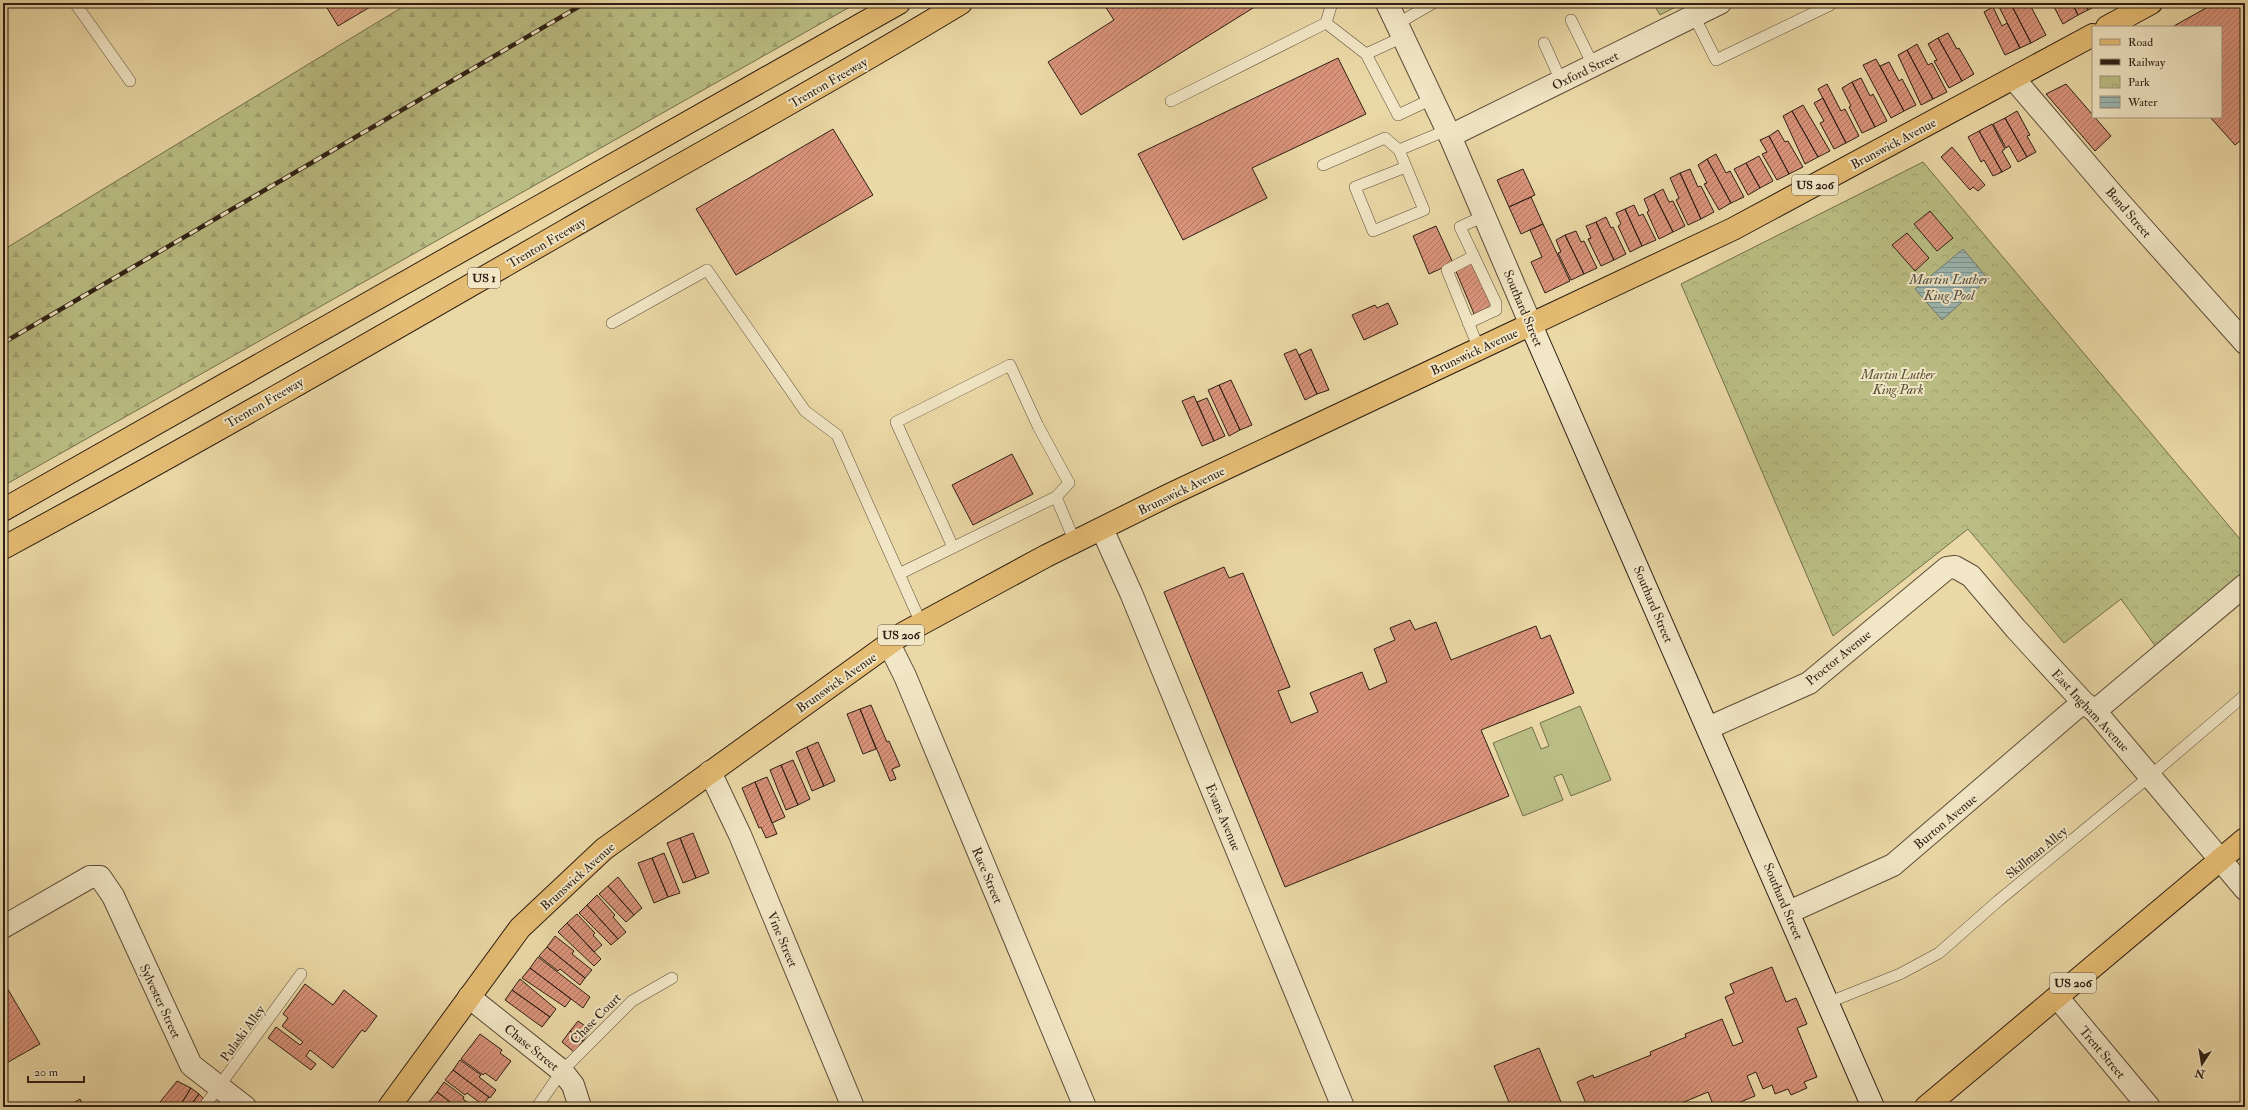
<svg xmlns="http://www.w3.org/2000/svg" width="2248" height="1110" font-family="'IM FELL Double Pica',serif">
  <style>
    .grass { fill: #babe84; stroke: #746e4c }
    .forest { fill: url(#forest-firs); stroke: #746e4c }
    .park { fill: url(#park-crowns); stroke: #746e4c }
    .water { fill: url(#water-rules); stroke: #707a73 }
    .building { fill: url(#building-hatch); stroke: #2e1f14 }
    .lines { fill: none; stroke-linecap: round; stroke-linejoin: round }
    .service-casing { stroke: #5d4d38; stroke-width: 12 }
    .minor-casing { stroke: #5d4d38; stroke-width: 24 }
    .tertiary-casing { stroke: #5d4d38; stroke-width: 24 }
    .secondary-casing { stroke: #2e1f14; stroke-width: 24 }
    .primary-casing { stroke: #2e1f14; stroke-width: 24 }
    .motorway-casing { stroke: #2e1f14; stroke-width: 24 }
    .service { stroke: #f1e6c5; stroke-width: 11 }
    .minor { stroke: #f1e6c5; stroke-width: 22 }
    .tertiary { stroke: #f1e6c5; stroke-width: 22 }
    .secondary { stroke: #f1e6c5; stroke-width: 22 }
    .primary { stroke: #e5bc73; stroke-width: 22 }
    .motorway { stroke: #e5bc73; stroke-width: 22 }
    .rail-casing { stroke: #2e1f14; stroke-width: 4.5 }
    .rail { stroke: #f1e6c5; stroke-width: 3; stroke-dasharray: 9; stroke-linecap: butt }
    .labels { text-anchor: middle; stroke-width: 4; stroke-linejoin: round; paint-order: stroke }
    .shield { fill: #f1e6c5; stroke: #685b49; stroke-width: 1 }
    .shield-label { font-size: 12px; font-weight: bold; fill: #2e1f14 }
    .street-label { font-size: 13px; fill: #2e1f14; stroke: #f1e6c5 }
    .park-label { font-size: 13px; font-style: italic; fill: #584f36; stroke: #f1e6c5 }
    .water-label { font-size: 14px; font-style: italic; fill: #4f4d43; stroke: #f1e6c5 }
  </style>
  <defs>
    <pattern id="forest-firs" width="22" height="20" patternUnits="userSpaceOnUse"><rect width="22" height="20" fill="#babe84"/><path d="M5 1l3.5 6h-7zM16 11l3.5 6h-7z" fill="#a0a371"/></pattern>
    <pattern id="park-crowns" width="20" height="18" patternUnits="userSpaceOnUse"><rect width="20" height="18" fill="#babe84"/><path d="M2 6a3 3 0 1 1 6 0M12 15a3 3 0 1 1 6 0" fill="none" stroke="#a0a371"/></pattern>
    <pattern id="water-rules" width="6" height="5" patternUnits="userSpaceOnUse"><rect width="6" height="5" fill="#9cb7b2"/><path d="M0 2.5h6" fill="none" stroke="#809490"/></pattern>
    <pattern id="building-hatch" width="6" height="6" patternUnits="userSpaceOnUse"><rect width="6" height="6" fill="#d9937a"/><path d="M-1 1l2-2M0 6l6-6M5 7l2-2" fill="none" stroke="#b07763"/></pattern>
  </defs>
  <rect width="100%" height="100%" fill="#ead8a6"/>
  <filter id="stains"><feTurbulence type="fractalNoise" baseFrequency=".005" numOctaves="4"/><feColorMatrix values="0 0 0 0 .2 0 0 0 0 .09 0 0 0 0 .02 0 0 0 .5 -.17"/></filter>
  <radialGradient id="worn" r=".72"><stop offset=".6" stop-color="#630" stop-opacity="0"/><stop offset="1" stop-color="#630" stop-opacity=".3"/></radialGradient>
  <path class="grass" d="M 1580,706 L 1611,780 L 1571,796 L 1562,774 L 1554,777 L 1563,800 L 1523,816 L 1493,743 L 1532,727 L 1541,749 L 1549,746 L 1540,723 Z"/>
  <path class="forest" d="M 409,3 L 857,3 L 3,486 L 3,250 Z
    M 1653,3 L 1683,3 L 1660,15 Z"/>
  <path class="park" d="M 1923,162 L 2245,545 L 2245,574 L 2156,647 L 2121,599 L 2064,643 L 1968,529 L 1833,636 L 1681,284 Z"/>
  <path class="water" d="M 1963,249 L 1988,279 L 1942,320 L 1915,289 Z"/>
  <path class="building" d="M 324,3 L 377,3 L 338,26 Z
    M 1103,3 L 1261,3 L 1081,115 L 1048,62 L 1114,20 Z
    M 1997,3 L 2014,3 L 2016,6 L 2013,8 L 2031,43 L 2020,48 Z
    M 2014,3 L 2029,3 L 2046,35 L 2031,43 L 2013,8 L 2016,6 Z
    M 2052,3 L 2072,3 L 2078,15 L 2063,24 Z
    M 2072,3 L 2084,3 L 2088,10 L 2078,15 Z
    M 2084,3 L 2100,3 L 2100,4 L 2088,10 Z
    M 2215,3 L 2245,3 L 2245,137 L 2235,145 L 2210,117 L 2221,117 L 2221,27 L 2172,27 Z
    M 1993,7 L 2002,26 L 2007,23 L 2020,48 L 2005,55 L 1984,12 Z
    M 1948,33 L 1957,49 L 1959,48 L 1974,74 L 1962,81 L 1938,38 Z
    M 1938,38 L 1962,81 L 1949,88 L 1934,61 L 1937,60 L 1928,44 Z
    M 1917,44 L 1928,65 L 1932,63 L 1947,92 L 1933,99 L 1907,50 Z
    M 1907,50 L 1933,99 L 1921,105 L 1898,55 Z
    M 1338,58 L 1366,114 L 1252,168 L 1267,198 L 1183,240 L 1138,154 Z
    M 1876,59 L 1904,111 L 1891,118 L 1863,65 Z
    M 1889,62 L 1899,81 L 1902,79 L 1916,105 L 1904,111 L 1880,66 Z
    M 1861,78 L 1870,96 L 1873,94 L 1887,121 L 1875,127 L 1852,82 Z
    M 1852,82 L 1875,127 L 1862,133 L 1849,107 L 1851,106 L 1842,88 Z
    M 1827,84 L 1841,111 L 1845,109 L 1859,136 L 1846,143 L 1818,89 Z
    M 2066,84 L 2111,136 L 2095,151 L 2046,94 Z
    M 1823,98 L 1846,143 L 1834,149 L 1820,123 L 1824,121 L 1814,103 Z
    M 1803,105 L 1830,151 L 1818,157 L 1792,111 Z
    M 1792,111 L 1818,157 L 1805,164 L 1783,116 Z
    M 2017,111 L 2030,135 L 2027,136 L 2036,152 L 2027,157 L 2005,118 Z
    M 2005,118 L 2027,157 L 2018,162 L 2009,146 L 2006,148 L 1993,124 Z
    M 1992,124 L 2005,149 L 2002,151 L 2011,167 L 2002,172 L 1979,131 Z
    M 833,129 L 873,195 L 736,275 L 696,209 Z
    M 1778,130 L 1785,142 L 1788,141 L 1803,167 L 1789,174 L 1769,136 Z
    M 1979,131 L 2002,172 L 1993,176 L 1984,160 L 1981,162 L 1968,137 Z
    M 1769,136 L 1789,174 L 1777,180 L 1762,154 L 1767,152 L 1760,140 Z
    M 1952,147 L 1985,185 L 1978,191 L 1973,187 L 1970,190 L 1941,157 Z
    M 1716,154 L 1726,173 L 1730,171 L 1744,197 L 1731,203 L 1707,159 Z
    M 1759,156 L 1773,181 L 1760,188 L 1746,163 Z
    M 1707,159 L 1731,203 L 1719,210 L 1704,184 L 1707,183 L 1698,165 Z
    M 1746,163 L 1760,188 L 1748,195 L 1734,169 Z
    M 1523,169 L 1535,195 L 1509,207 L 1497,180 Z
    M 1690,169 L 1698,187 L 1701,186 L 1714,212 L 1701,219 L 1680,173 Z
    M 1680,173 L 1701,219 L 1688,225 L 1676,200 L 1679,198 L 1670,178 Z
    M 1663,189 L 1669,202 L 1673,201 L 1685,226 L 1673,232 L 1654,194 Z
    M 1654,194 L 1673,232 L 1659,239 L 1647,212 L 1649,211 L 1644,199 Z
    M 1531,197 L 1543,224 L 1521,234 L 1509,207 Z
    M 1634,205 L 1639,216 L 1643,214 L 1656,240 L 1642,246 L 1625,209 Z
    M 1625,209 L 1642,246 L 1630,252 L 1618,226 L 1621,224 L 1616,213 Z
    M 1930,211 L 1953,238 L 1937,251 L 1914,224 Z
    M 1606,217 L 1611,228 L 1613,227 L 1626,254 L 1614,260 L 1596,222 Z
    M 1596,222 L 1614,260 L 1601,266 L 1588,239 L 1591,238 L 1586,226 Z
    M 1543,224 L 1570,281 L 1545,293 L 1531,262 L 1542,257 L 1530,230 Z
    M 1436,226 L 1453,263 L 1429,274 L 1413,236 Z
    M 1576,231 L 1581,242 L 1584,241 L 1597,268 L 1584,274 L 1565,235 Z
    M 1907,233 L 1929,258 L 1915,271 L 1892,245 Z
    M 1565,235 L 1584,274 L 1571,280 L 1558,253 L 1561,252 L 1556,240 Z
    M 1474,261 L 1494,308 L 1475,316 L 1455,269 Z
    M 1388,303 L 1398,324 L 1364,340 L 1352,315 L 1375,305 L 1377,308 Z
    M 1296,349 L 1317,394 L 1305,400 L 1284,354 Z
    M 1311,349 L 1329,390 L 1317,394 L 1299,355 Z
    M 1231,380 L 1252,425 L 1240,430 L 1219,385 Z
    M 1219,385 L 1240,430 L 1229,436 L 1208,390 Z
    M 1194,396 L 1214,441 L 1202,446 L 1182,401 Z
    M 1207,398 L 1225,436 L 1214,441 L 1197,402 Z
    M 1012,454 L 1033,494 L 973,525 L 952,485 Z
    M 1224,567 L 1229,578 L 1243,573 L 1290,687 L 1278,691 L 1291,723 L 1318,712 L 1310,693 L 1362,672 L 1369,690 L 1387,682 L 1374,649 L 1395,640 L 1390,628 L 1410,620 L 1415,630 L 1436,622 L 1451,660 L 1536,626 L 1541,639 L 1550,635 L 1574,693 L 1481,730 L 1509,796 L 1285,887 L 1164,592 Z
    M 871,705 L 887,742 L 889,741 L 900,766 L 892,769 L 896,779 L 890,781 L 860,709 Z
    M 860,709 L 876,749 L 863,754 L 847,714 Z
    M 818,742 L 835,781 L 824,786 L 807,747 Z
    M 807,747 L 824,786 L 812,791 L 796,752 Z
    M 793,760 L 810,799 L 798,805 L 781,765 Z
    M 781,765 L 798,805 L 786,810 L 770,770 Z
    M 767,777 L 785,817 L 772,823 L 755,782 Z
    M 755,782 L 777,834 L 766,838 L 761,827 L 759,828 L 742,788 Z
    M 693,833 L 709,873 L 696,878 L 680,838 Z
    M 680,838 L 696,878 L 683,883 L 667,843 Z
    M 664,853 L 680,893 L 668,897 L 652,858 Z
    M 652,858 L 668,897 L 654,903 L 638,863 Z
    M 618,877 L 642,908 L 634,915 L 608,886 Z
    M 608,886 L 634,915 L 626,922 L 599,894 Z
    M 597,895 L 615,915 L 613,917 L 626,932 L 618,939 L 587,905 Z
    M 587,905 L 618,939 L 611,945 L 579,913 Z
    M 577,914 L 595,933 L 593,935 L 602,945 L 594,952 L 567,923 Z
    M 567,923 L 601,959 L 594,966 L 558,932 Z
    M 555,936 L 574,951 L 572,954 L 592,970 L 585,978 L 547,947 Z
    M 547,947 L 585,978 L 580,985 L 560,969 L 558,971 L 539,956 Z
    M 538,957 L 590,997 L 583,1008 L 530,968 Z
    M 1772,967 L 1786,1002 L 1796,998 L 1807,1024 L 1797,1028 L 1817,1077 L 1804,1082 L 1807,1088 L 1791,1095 L 1788,1089 L 1775,1094 L 1772,1085 L 1763,1089 L 1756,1072 L 1747,1076 L 1755,1096 L 1728,1107 L 1714,1107 L 1708,1092 L 1672,1107 L 1583,1107 L 1587,1106 L 1577,1082 L 1593,1075 L 1594,1078 L 1651,1055 L 1650,1052 L 1686,1037 L 1685,1034 L 1722,1019 L 1733,1046 L 1743,1042 L 1725,997 L 1734,993 L 1730,984 Z
    M 530,968 L 571,999 L 565,1007 L 522,978 Z
    M 520,979 L 556,1009 L 550,1017 L 512,990 Z
    M 3,981 L 40,1044 L 3,1065 Z
    M 305,984 L 333,1005 L 344,990 L 377,1016 L 365,1032 L 362,1030 L 333,1068 L 310,1050 L 306,1056 L 316,1064 L 311,1070 L 268,1038 L 276,1027 L 300,1045 L 303,1042 L 282,1026 L 288,1018 L 283,1014 Z
    M 512,990 L 550,1017 L 542,1027 L 505,1000 Z
    M 578,1021 L 591,1030 L 583,1041 L 570,1031 Z
    M 570,1031 L 583,1041 L 574,1052 L 562,1042 Z
    M 480,1034 L 502,1050 L 500,1053 L 511,1061 L 496,1081 L 485,1073 L 483,1075 L 461,1059 Z
    M 1539,1048 L 1563,1107 L 1511,1107 L 1494,1066 Z
    M 460,1060 L 481,1075 L 479,1077 L 496,1090 L 490,1098 L 453,1070 Z
    M 453,1070 L 489,1097 L 483,1105 L 467,1093 L 465,1095 L 445,1080 Z
    M 177,1081 L 191,1088 L 179,1107 L 156,1107 Z
    M 444,1082 L 464,1097 L 463,1099 L 474,1107 L 457,1107 L 437,1092 Z
    M 191,1088 L 199,1094 L 189,1107 L 179,1107 Z
    M 437,1092 L 457,1107 L 436,1107 L 429,1102 Z
    M 199,1094 L 206,1101 L 202,1107 L 189,1107 Z
    M 80,1099 L 84,1107 L 67,1107 Z"/>
  <g class="lines">
    <defs>
      <path id="service" d="M 75,3 L 130,81
        M 1332,3 L 1326,23 L 1366,54 L 1398,115 L 1432,99
        M 1694,16 L 1716,60 L 1830,5 L 1829,3
        M 1571,20 L 1593,65
        M 1397,24 L 1433,3
        M 1544,43 L 1561,81
        M 1366,54 L 1403,37
        M 1171,101 L 1326,23
        M 1323,165 L 1385,138 L 1399,150
        M 1406,167 L 1355,187 L 1373,231 L 1424,210 L 1399,150 L 1447,130
        M 1474,256 L 1447,270 L 1479,349
        M 612,323 L 707,270 L 805,411 L 837,435 L 921,623
        M 1468,323 L 1496,310 L 1496,303 L 1460,227 L 1484,216
        M 953,547 L 896,422 L 1010,365 L 1038,426 L 1069,483 L 1056,497
        M 899,574 L 1056,497 L 1075,542
        M 1827,1003 L 1900,974 L 1939,953 L 1998,901 L 2150,776 L 2245,695
        M 204,1107 L 301,974
        M 537,1107 L 562,1071 L 632,1001 L 672,978"/>
      <path id="minor" d="M 2014,79 L 2113,195 L 2245,343
        M 1450,136 L 1720,3
        M 1102,529 L 1131,593 L 1343,1107
        M 889,644 L 905,676 L 1085,1107
        M 2095,711 L 2245,585
        M 1708,728 L 1809,683 L 1947,568 L 1955,567 L 1971,576 L 2016,629 L 2083,702 L 2095,711 L 2245,889
        M 710,772 L 740,835 L 853,1107
        M 1789,912 L 1893,865 L 2083,702
        M 3,927 L 90,877 L 100,877 L 113,896 L 191,1065 L 245,1107
        M 469,997 L 562,1071 L 573,1085 L 580,1107
        M 2057,997 L 2149,1107"/>
      <path id="tertiary" d="M 1387,3 L 1450,136 L 1531,325"/>
      <path id="secondary" d="M 1531,325 L 1873,1107"/>
      <path id="primary" d="M 2107,27 L 2151,3
        M 389,1107 L 520,928 L 604,849 L 904,633 L 1046,556 L 1169,495 L 1733,229 L 2093,35
        M 1926,1107 L 2245,839"/>
      <path id="motorway" d="M 3,510 L 899,3
        M 3,548 C 203,440 400,326 596,213 C 718,143 841,76 961,3"/>
    </defs>
    <use href="#service" class="service-casing"/>
    <use href="#minor" class="minor-casing"/>
    <use href="#tertiary" class="tertiary-casing"/>
    <use href="#secondary" class="secondary-casing"/>
    <use href="#primary" class="primary-casing"/>
    <use href="#motorway" class="motorway-casing"/>
    <use href="#service" class="service"/>
    <use href="#minor" class="minor"/>
    <use href="#tertiary" class="tertiary"/>
    <use href="#secondary" class="secondary"/>
    <use href="#primary" class="primary"/>
    <use href="#motorway" class="motorway"/>
    <defs>
      <path id="rail" d="M 3,343 L 585,3"/>
    </defs>
    <use href="#rail" class="rail-casing"/>
    <use href="#rail" class="rail"/>
  </g>
  <g class="labels">
    <g class="shield">
      <rect x="1792" y="175" width="46" height="20" rx="3"/>
      <rect x="468" y="268" width="32" height="20" rx="3"/>
      <rect x="878" y="625" width="46" height="20" rx="3"/>
      <rect x="2050" y="973" width="46" height="20" rx="3"/>
    </g>
    <g class="shield-label">
      <text x="1815" y="189">US 206</text>
      <text x="484" y="282">US 1</text>
      <text x="901" y="639">US 206</text>
      <text x="2073" y="987">US 206</text>
    </g>
    <g class="street-label">
      <text transform="translate(1585 70) rotate(-26)" y="5">Oxford Street</text>
      <text transform="translate(828 82) rotate(-30)" y="5">Trenton Freeway</text>
      <text transform="translate(1893 143) rotate(-28)" y="5">Brunswick Avenue</text>
      <text transform="translate(2129 212) rotate(49)" y="5">Bond Street</text>
      <text transform="translate(546 242) rotate(-30)" y="5">Trenton Freeway</text>
      <text transform="translate(1524 308) rotate(67)" y="5">Southard Street</text>
      <text transform="translate(1474 351) rotate(-25)" y="5">Brunswick Avenue</text>
      <text transform="translate(264 402) rotate(-30)" y="5">Trenton Freeway</text>
      <text transform="translate(1181 490) rotate(-26)" y="5">Brunswick Avenue</text>
      <text transform="translate(1654 604) rotate(67)" y="5">Southard Street</text>
      <text transform="translate(1838 657) rotate(-39)" y="5">Proctor Avenue</text>
      <text transform="translate(836 682) rotate(-35)" y="5">Brunswick Avenue</text>
      <text transform="translate(2091 710) rotate(47)" y="5">East Ingham Avenue</text>
      <text transform="translate(1224 817) rotate(67)" y="5">Evans Avenue</text>
      <text transform="translate(1945 821) rotate(-40)" y="5">Burton Avenue</text>
      <text transform="translate(2036 852) rotate(-39)" y="5">Skillman Alley</text>
      <text transform="translate(988 875) rotate(67)" y="5">Race Street</text>
      <text transform="translate(577 876) rotate(-42)" y="5">Brunswick Avenue</text>
      <text transform="translate(1784 901) rotate(67)" y="5">Southard Street</text>
      <text transform="translate(783 939) rotate(67)" y="5">Vine Street</text>
      <text transform="translate(161 1001) rotate(65)" y="5">Sylvester Street</text>
      <text transform="translate(595 1018) rotate(-45)" y="5">Chase Court</text>
      <text transform="translate(242 1033) rotate(-54)" y="5">Pulaski Alley</text>
      <text transform="translate(532 1047) rotate(39)" y="5">Chase Street</text>
      <text transform="translate(2103 1052) rotate(50)" y="5">Trent Street</text>
    </g>
    <g class="park-label">
      <text x="1898" y="379">Martin Luther<tspan x="1898" dy="15">King Park</tspan></text>
    </g>
    <g class="water-label">
      <text x="1949" y="284">Martin Luther<tspan x="1949" dy="16">King Pool</tspan></text>
    </g>
  </g>
  <rect width="2248" height="1110" fill="none" stroke="#ead8a6" stroke-width="16"/>
  <rect x="4" y="4" width="2240" height="1102" fill="none" stroke="#2e1f14" stroke-width="2"/>
  <rect x="8" y="8" width="2232" height="1094" fill="none" stroke="#2e1f14"/>
  <rect x="2092" y="26" width="130" height="92" fill="#f1e6c5" stroke="#a3967e"/>
  <rect x="2100" y="39" width="20" height="6" fill="#e5bc73" stroke="#a3967e"/>
  <text x="2128" y="46" font-size="12" fill="#2e1f14">Road</text>
  <rect x="2100" y="59" width="20" height="6" fill="#2e1f14" stroke="#a3967e"/>
  <text x="2128" y="66" font-size="12" fill="#2e1f14">Railway</text>
  <rect x="2100" y="76" width="20" height="12" fill="url(#park-crowns)" stroke="#a3967e"/>
  <text x="2128" y="86" font-size="12" fill="#2e1f14">Park</text>
  <rect x="2100" y="96" width="20" height="12" fill="url(#water-rules)" stroke="#a3967e"/>
  <text x="2128" y="106" font-size="12" fill="#2e1f14">Water</text>
  <g transform="translate(2202 1064) rotate(192)" stroke="#f1e6c5" stroke-width="3" paint-order="stroke">
  <path d="M0-3L7 15L0 10L-7 15Z" fill="#2e1f14"/>
  <text y="-6" font-size="11" font-weight="bold" text-anchor="middle" fill="#2e1f14">N</text>
  </g>
  <path d="M28 1076v6h56v-6" fill="none" stroke="#2e1f14" stroke-width="2"/>
  <text x="34" y="1076" font-size="12" fill="#2e1f14" stroke="#f1e6c5" stroke-width="3" paint-order="stroke">20 m</text>
  <rect width="100%" height="100%" filter="url(#stains)"/>
  <rect width="100%" height="100%" fill="url(#worn)"/>
</svg>
